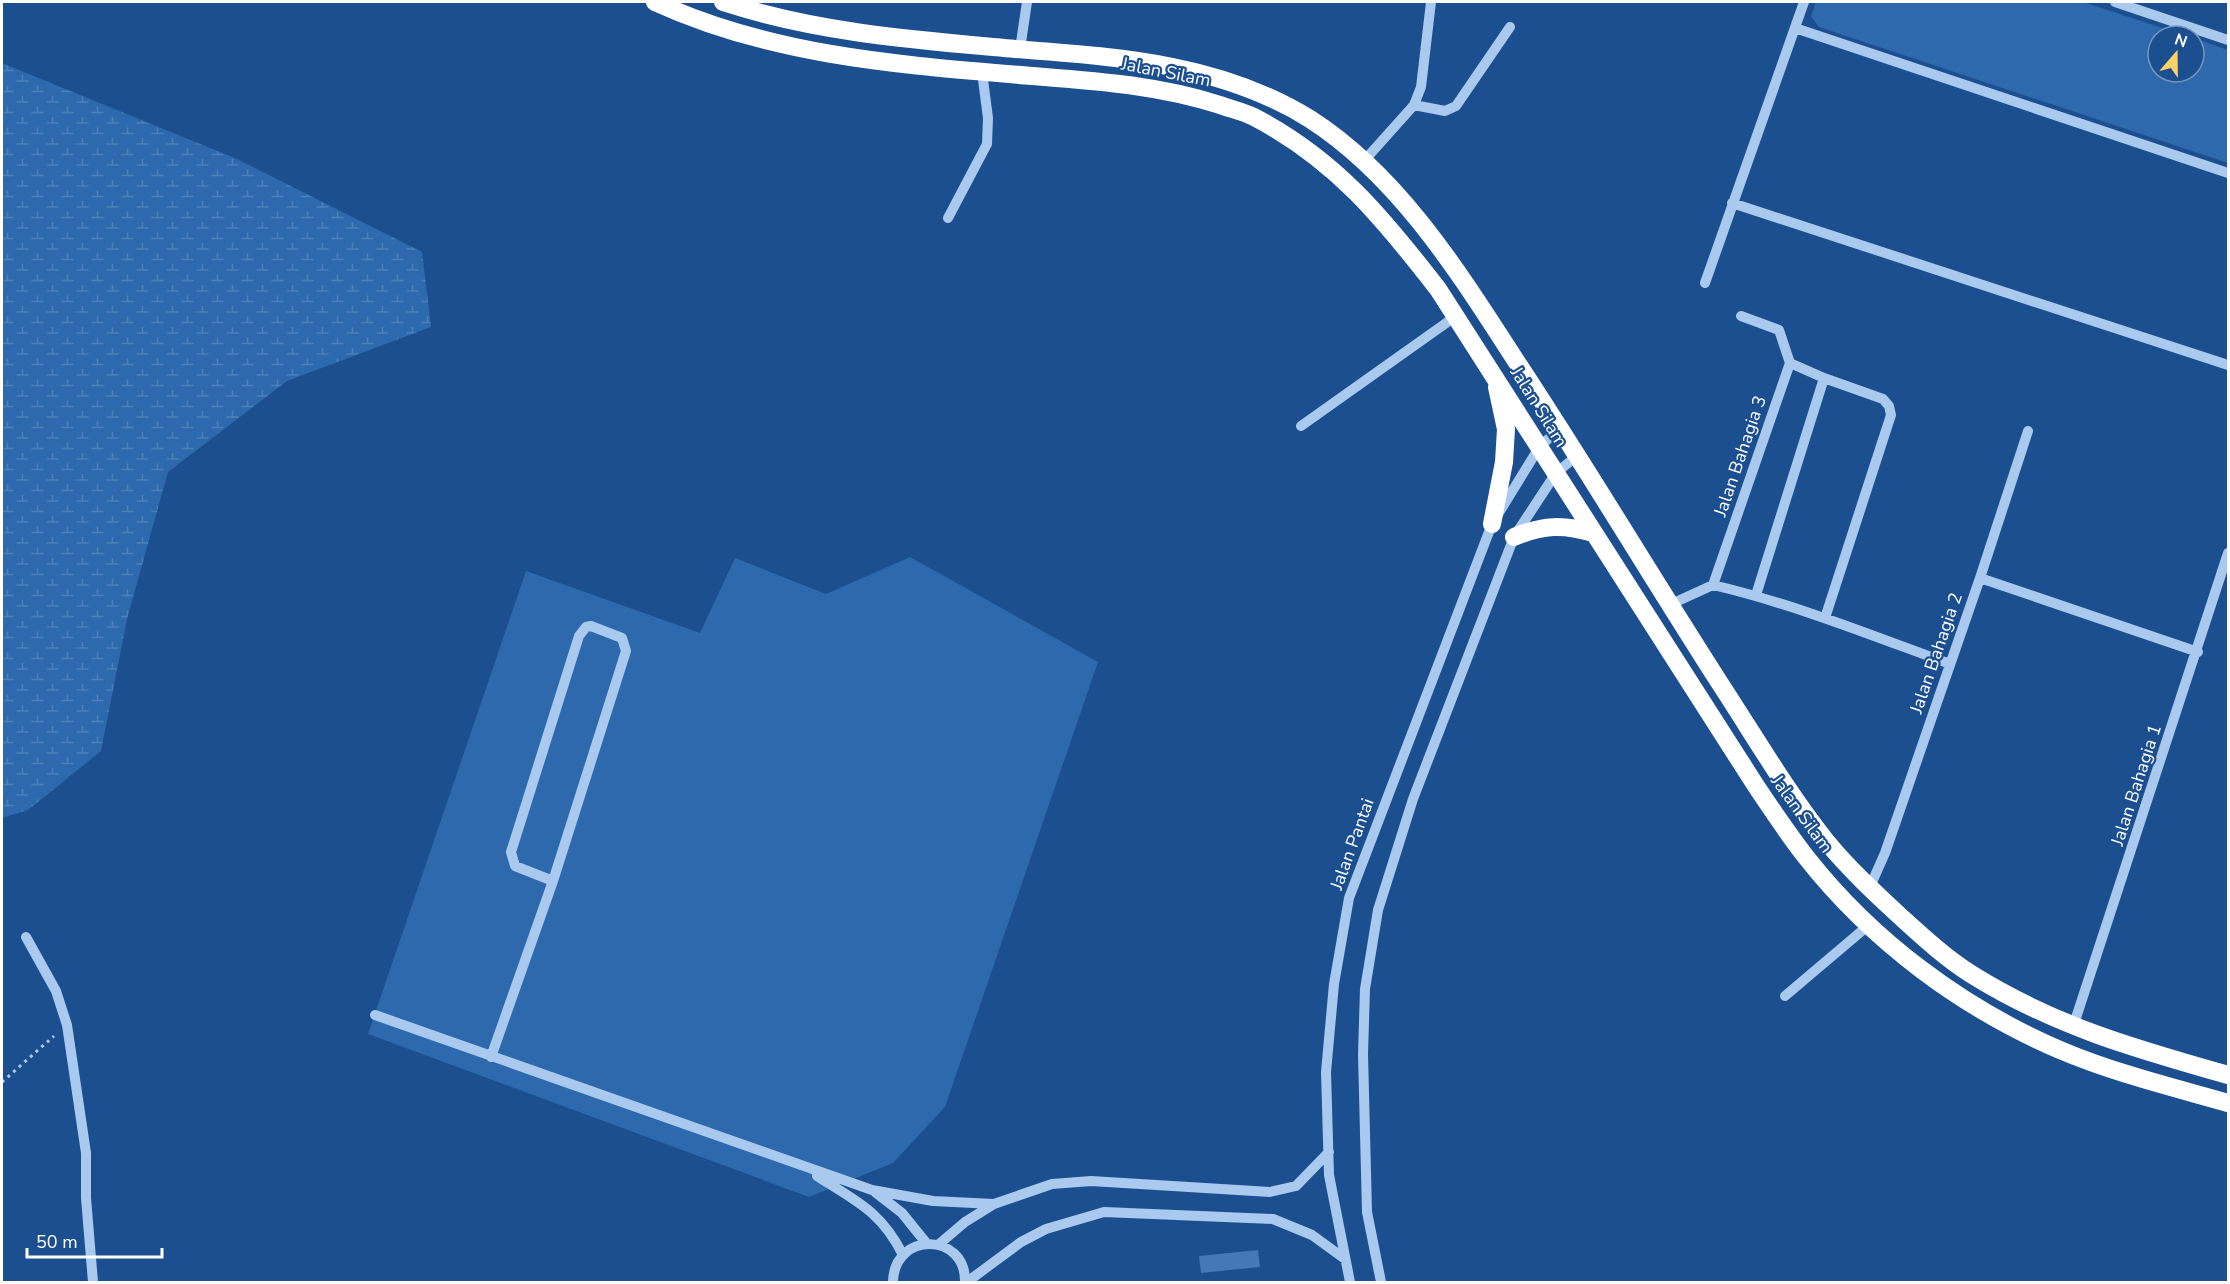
<svg xmlns="http://www.w3.org/2000/svg" width="2230" height="1284" font-family="'Nunito Sans',sans-serif">
  <style>
    .green { fill: #2e69ad }
    .wetland { fill: url(#wetland-marsh) }
    .building { fill: #4478b7 }
    .lines { fill: none; stroke-linecap: round; stroke-linejoin: round }
    .path { stroke: #a9c9ee; stroke-width: 3; stroke-dasharray: 3 4.5; stroke-linecap: butt }
    .minor { stroke: #a9c9ee; stroke-width: 10 }
    .highway { stroke: #fff; stroke-width: 18 }
    .labels { text-anchor: middle; stroke-width: 4.5; stroke-linejoin: round; paint-order: stroke }
    .street-label { font-size: 18px; fill: #fff; stroke: #1b4f8f }
  </style>
  <defs>
    <pattern id="wetland-marsh" width="20" height="14" patternUnits="userSpaceOnUse" patternTransform="scale(1.5)"><rect width="20" height="14" fill="#2e69ad"/><path d="M1 5h8M5 5V1M11 12h8M15 12V8" fill="none" stroke="#4d80b9"/></pattern>
  </defs>
  <rect width="100%" height="100%" fill="#1b4f8f"/>
  <path class="green" d="M 1816,2 L 2083,2 L 2187,36 L 2158,36 L 2158,72 L 2194,72 L 2194,38 L 2228,50 L 2228,163 L 1819,27 L 1811,16 Z
    M 910,557 L 1098,662 L 945,1107 L 893,1163 L 809,1197 L 368,1034 L 526,571 L 700,633 L 735,558 L 826,594 Z"/>
  <path class="wetland" d="M 2,63 L 237,159 L 422,252 L 431,327 L 287,381 L 168,472 L 127,619 L 101,751 L 28,810 L 2,818 Z"/>
  <path class="building" d="M 1258,1250 L 1260,1267 L 1201,1273 L 1199,1256 Z"/>
  <g class="lines">
    <path class="path" d="M 2,1082 L 54,1036"/>
    <path class="minor" d="M 2115,2 L 2228,40
      M 1795,28 L 2228,173
      M 1020,49 L 1027,2
      M 1414,105 L 1445,111 L 1456,106 L 1510,27
      M 1363,162 L 1414,105 L 1421,87 L 1431,2
      M 1732,203 L 2228,365
      M 948,218 L 987,144 L 988,118 L 982,72
      M 1705,283 L 1804,2
      M 1824,378 L 1883,399 L 1889,406 L 1891,415 L 1825,618
      M 1301,426 L 1456,316
      M 1980,578 L 2028,431
      M 1713,585 C 1794,604 1871,635 1950,664
      M 1756,595 L 1824,378 L 1790,363
      M 1669,605 L 1713,585 L 1790,363 L 1779,330 L 1741,316
      M 1869,889 L 1885,853 L 1980,578 L 2198,652
      M 26,937 L 56,991 L 67,1025 L 86,1153 L 86,1198 L 93,1282
      M 1785,996 L 1870,924
      M 375,1015 L 872,1190 L 933,1201 L 994,1204
      M 2073,1027 L 2228,553
      M 491,1057 L 553,881 L 626,651 L 622,638 L 591,626 L 586,627 L 579,636 L 511,852 L 515,866 L 553,881
      M 817,1176 C 856,1201 881,1211 903,1255
      M 875,1192 L 902,1213 L 927,1244
      M 938,1245 L 965,1222 L 994,1204 L 1052,1184 L 1091,1181 L 1270,1192 L 1296,1186 L 1329,1152
      M 893,1282 C 894,1231 966,1232 965,1282
      M 967,1282 L 1021,1242 L 1046,1229 L 1104,1212 L 1273,1219 L 1312,1235 L 1345,1259
      M 1350,1282 L 1329,1175 L 1326,1072 L 1334,984 L 1349,898 L 1492,524 L 1540,446 L 1560,429
      M 1381,1282 L 1367,1212 L 1363,1054 L 1365,989 L 1378,910 L 1413,799 L 1514,537 L 1556,473 L 1578,455"/>
    <path class="highway" d="M 655,2 C 775,57 903,65 1032,76 C 1096,81 1158,85 1220,105 C 1231,109 1244,112 1254,117 C 1335,159 1383,218 1438,289 L 1756,786 C 1772,810 1788,834 1806,857 C 1872,941 1962,1008 2060,1050 C 2114,1073 2172,1087 2228,1103
      M 723,2 C 818,33 916,40 1015,49 C 1118,57 1220,63 1310,119 C 1402,178 1462,278 1520,367 C 1589,472 1653,579 1721,685 C 1755,737 1787,792 1826,841 C 1849,869 1876,894 1902,918 C 1924,938 1947,959 1971,974 C 2054,1026 2136,1049 2228,1075
      M 1492,524 L 1504,462 L 1506,429 L 1497,387
      M 1514,537 C 1543,525 1563,524 1593,533"/>
  </g>
  <g class="labels">
    <g class="street-label">
      <text transform="translate(1166 72) rotate(11)" y="6">Jalan Silam</text>
      <text transform="translate(1539 407) rotate(58)" y="6">Jalan Silam</text>
      <text transform="translate(1740 456) rotate(-71)" y="6">Jalan Bahagia 3</text>
      <text transform="translate(1936 653) rotate(-71)" y="6">Jalan Bahagia 2</text>
      <text transform="translate(2136 785) rotate(-72)" y="6">Jalan Bahagia 1</text>
      <text transform="translate(1802 814) rotate(54)" y="6">Jalan Silam</text>
      <text transform="translate(1352 844) rotate(-70)" y="6">Jalan Pantai</text>
    </g>
  </g>
  <rect width="2230" height="1284" fill="none" stroke="#ffffff" stroke-width="6"/>
  <g transform="translate(2176 54) rotate(20)"><circle r="28" fill="#1b4f8f" stroke="#7695bc" stroke-width="1.5"/>
  <path d="M0-4.5L10 22L0 15L-10 22Z" fill="#ffd166"/>
  <text y="-9" font-size="16" font-weight="bold" text-anchor="middle" fill="#ffffff">N</text>
  </g>
  <path d="M27 1248v9h135v-9" fill="none" stroke="#ffffff" stroke-width="3"/>
  <text x="36" y="1248" font-size="18" fill="#ffffff" stroke="#1b4f8f" stroke-width="4.5" paint-order="stroke">50 m</text>
</svg>
